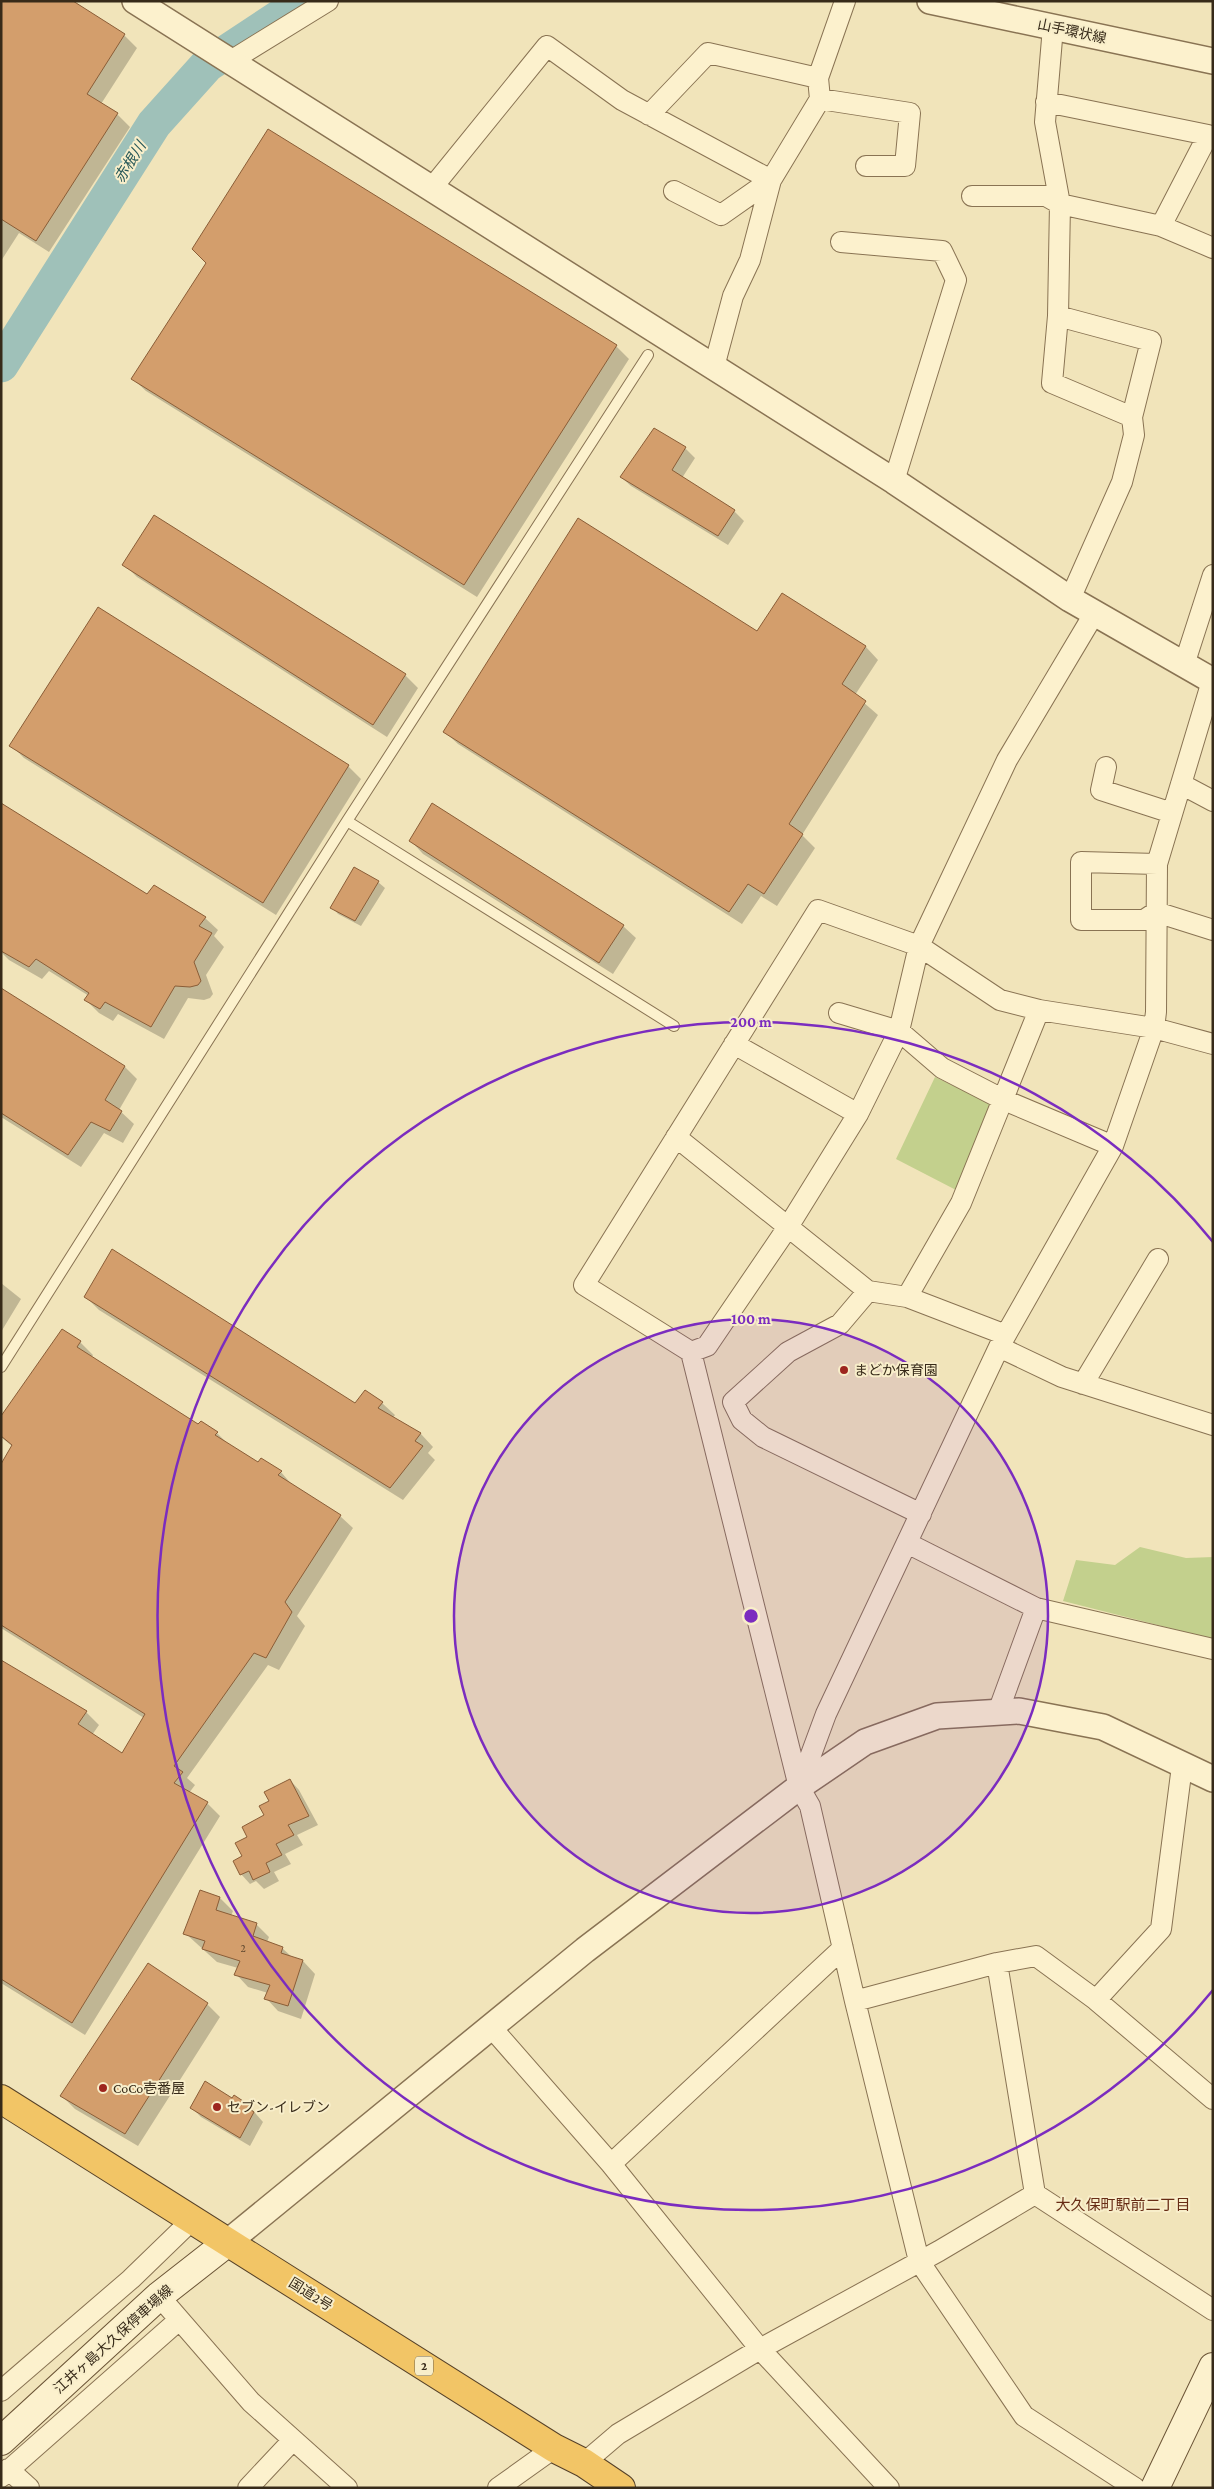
<svg xmlns="http://www.w3.org/2000/svg" width="1214" height="2489" font-family="'Crimson Pro','Noto Sans JP',serif">
  <style>
    .green { fill: #c3d08d }
    .shadow { fill: #0003 }
    .lines { fill: none; stroke-linecap: round; stroke-linejoin: round }
    .river { stroke: #9fc1b9; stroke-width: 35 }
    .building { fill: #d39e6c; stroke: #8a5d37 }
    .service-casing { stroke: #897353; stroke-width: 12 }
    .minor-casing { stroke: #897353; stroke-width: 22 }
    .tertiary-casing { stroke: #897353; stroke-width: 28 }
    .secondary-casing { stroke: #6b5436; stroke-width: 30 }
    .trunk-casing { stroke: #564128; stroke-width: 30 }
    .service { stroke: #fcf1cd; stroke-width: 10 }
    .minor { stroke: #fcf1cd; stroke-width: 20 }
    .tertiary { stroke: #fcf1cd; stroke-width: 25 }
    .secondary { stroke: #fcf1cd; stroke-width: 28 }
    .trunk { stroke: #f2c566; stroke-width: 28 }
    .ring { fill: none; stroke: #7b2cbf; stroke-width: 2.5 }
    .poi-dot { fill: #9d251e; stroke: #f8eeca; stroke-width: 2 }
    .labels { text-anchor: middle; stroke-width: 4; stroke-linejoin: round; paint-order: stroke }
    .number-label { font-size: 11px; fill: #5e472e }
    .shield { fill: #f8eeca; stroke: #71654e; stroke-width: 1 }
    .shield-label { font-size: 12px; font-weight: bold; fill: #372a19 }
    .street-label { font-size: 14px; fill: #372a19; stroke: #f8eeca }
    .poi-label { font-size: 14px; fill: #372a19; stroke: #f8eeca; text-anchor: start }
    .water-label { font-size: 15px; font-style: italic; fill: #275858; stroke: #f8eeca }
    .neighbourhood-label { font-size: 15px; fill: #672c15; stroke: #f8eeca }
    .centre { fill: #7b2cbf; stroke: #f8eeca; stroke-width: 2.5 }
    .ring-label { font-size: 15px; text-anchor: middle; font-weight: bold; fill: #7b2cbf; stroke: #f8eeca; stroke-width: 4; stroke-linejoin: round; paint-order: stroke }
  </style>
  <rect width="100%" height="100%" fill="#f1e4ba"/>
  <path class="green" d="M 935,1077 L 989,1103 L 993,1112 L 956,1190 L 896,1159 Z
    M 1140,1547 L 1186,1558 L 1213,1557 L 1213,1639 L 1063,1601 L 1076,1560 L 1115,1565 Z"/>
  <path class="shadow" d="M 1,1 L 71,1 L 124,35 L 137,48 L 101,104 L 117,114 L 130,127 L 49,252 L 19,233 L 1,261 Z
    M 207,263 L 616,346 L 629,359 L 477,597 L 146,391 L 133,379 Z
    M 685,448 L 695,458 L 682,478 L 734,511 L 744,521 L 728,545 L 631,486 L 621,477 Z
    M 154,517 L 405,675 L 418,688 L 387,737 L 137,577 L 124,564 Z
    M 782,595 L 866,647 L 878,660 L 855,695 L 878,715 L 802,835 L 815,848 L 777,906 L 761,896 L 742,924 L 458,744 L 445,732 L 757,633 Z
    M 98,608 L 348,766 L 361,779 L 276,915 L 24,758 L 11,745 Z
    M 1,804 L 148,895 L 154,886 L 205,918 L 218,930 L 214,936 L 224,947 L 206,975 L 213,994 L 210,998 L 204,1000 L 188,998 L 164,1039 L 118,1014 L 113,1021 L 99,1013 L 86,1000 L 89,996 L 49,971 L 42,979 L 9,960 L 1,952 Z
    M 411,841 L 623,926 L 636,938 L 613,974 L 423,854 Z
    M 378,882 L 385,888 L 361,926 L 338,914 L 332,907 Z
    M 1,990 L 125,1067 L 137,1079 L 119,1110 L 134,1124 L 123,1143 L 104,1133 L 81,1167 L 1,1117 Z
    M 1,1283 L 21,1299 L 1,1332 Z
    M 86,1297 L 355,1404 L 382,1403 L 395,1415 L 393,1418 L 421,1434 L 433,1447 L 428,1453 L 435,1460 L 403,1500 L 99,1310 Z
    M 62,1331 L 80,1342 L 93,1355 L 91,1358 L 199,1426 L 202,1422 L 217,1433 L 231,1447 L 258,1464 L 281,1472 L 293,1486 L 340,1516 L 353,1528 L 297,1616 L 305,1626 L 279,1670 L 268,1665 L 187,1778 L 195,1785 L 189,1793 L 207,1803 L 220,1816 L 85,2035 L 1,1983 L 1,1662 L 86,1712 L 99,1725 L 92,1735 L 122,1755 L 144,1718 L 1,1628 L 1,1466 L 13,1447 L 1,1437 L 1,1418 Z
    M 290,1780 L 299,1790 L 318,1825 L 297,1835 L 303,1845 L 285,1854 L 291,1864 L 274,1872 L 279,1881 L 264,1889 L 256,1881 L 250,1884 L 241,1874 L 243,1857 L 248,1838 L 266,1815 L 271,1801 Z
    M 201,1892 L 220,1898 L 233,1911 L 231,1916 L 256,1924 L 269,1937 L 267,1942 L 282,1948 L 293,1958 L 303,1961 L 315,1974 L 301,2019 L 278,2011 L 266,1998 L 268,1993 L 248,1987 L 236,1974 L 238,1968 L 217,1962 L 185,1933 Z
    M 207,2004 L 220,2017 L 138,2146 L 75,2109 L 62,2096 Z
    M 232,2100 L 249,2106 L 263,2122 L 250,2146 L 201,2117 L 191,2107 Z"/>
  <g class="lines">
    <path class="river" d="M 1,365 L 154,124 L 207,65 L 304,1"/>
  </g>
  <path class="building" d="M 1,1 L 73,1 L 125,34 L 87,94 L 118,113 L 36,241 L 1,219 Z
    M 268,129 L 617,345 L 464,585 L 131,379 L 206,263 L 192,249 Z
    M 654,428 L 686,447 L 672,470 L 735,510 L 718,536 L 620,477 Z
    M 154,515 L 406,674 L 373,725 L 122,565 Z
    M 578,518 L 757,631 L 782,593 L 866,646 L 842,684 L 866,701 L 789,824 L 803,834 L 764,894 L 748,884 L 729,912 L 443,732 Z
    M 98,607 L 349,765 L 263,903 L 9,746 Z
    M 1,803 L 147,894 L 154,885 L 206,917 L 199,926 L 212,933 L 194,962 L 201,981 L 198,985 L 190,987 L 175,986 L 151,1027 L 105,1002 L 100,1009 L 84,1000 L 89,993 L 36,959 L 29,967 L 1,951 Z
    M 432,803 L 624,925 L 599,963 L 409,841 Z
    M 354,867 L 379,881 L 355,921 L 330,908 Z
    M 1,988 L 125,1066 L 105,1100 L 122,1111 L 110,1131 L 91,1122 L 68,1155 L 1,1113 Z
    M 112,1249 L 355,1403 L 365,1390 L 383,1402 L 378,1408 L 421,1433 L 415,1441 L 423,1446 L 390,1488 L 84,1297 Z
    M 62,1329 L 81,1341 L 77,1347 L 198,1424 L 201,1421 L 218,1432 L 215,1435 L 258,1462 L 261,1458 L 282,1471 L 278,1475 L 341,1515 L 285,1602 L 292,1612 L 266,1658 L 254,1653 L 174,1766 L 183,1772 L 174,1783 L 208,1802 L 72,2023 L 1,1979 L 1,1660 L 87,1711 L 78,1724 L 122,1753 L 145,1714 L 1,1625 L 1,1464 L 12,1445 L 1,1436 L 1,1416 Z
    M 290,1779 L 309,1816 L 288,1825 L 294,1835 L 276,1844 L 282,1855 L 266,1863 L 270,1872 L 253,1880 L 249,1871 L 240,1875 L 233,1861 L 242,1856 L 235,1843 L 247,1837 L 242,1827 L 264,1815 L 259,1806 L 269,1801 L 264,1792 Z
    M 200,1890 L 220,1897 L 216,1910 L 257,1923 L 253,1936 L 283,1947 L 281,1953 L 303,1960 L 288,2006 L 264,1999 L 270,1985 L 234,1975 L 240,1961 L 202,1949 L 205,1941 L 183,1934 Z
    M 148,1963 L 208,2003 L 125,2134 L 60,2096 Z
    M 205,2081 L 232,2098 L 234,2095 L 249,2105 L 248,2108 L 254,2112 L 240,2138 L 190,2108 Z"/>
  <g class="lines">
    <defs>
      <path id="service" d="M 347,821 L 674,1026
        M 1,1367 L 347,821 L 648,355"/>
      <path id="minor" d="M 1053,27 L 1045,122 L 1060,204 L 1058,316 L 1052,383 L 1132,417
        M 229,62 L 328,1
        M 820,99 L 910,113 L 905,166 L 866,166
        M 1046,102 L 1208,135 L 1161,226
        M 649,115 L 708,53 L 818,78
        M 431,189 L 547,46 L 622,100 L 771,180 L 721,215 L 674,191
        M 972,196 L 1046,196 L 1060,204 L 1161,226 L 1213,248
        M 841,242 L 942,251 L 956,280 L 894,481
        M 1058,316 L 1151,341 L 1132,417 L 1134,435 L 1122,482 L 1070,599
        M 714,367 L 733,296 L 750,260 L 771,180 L 820,99 L 818,78 L 845,1
        M 1184,665 L 1213,575
        M 1106,767 L 1101,790 L 1172,813
        M 1181,784 L 1213,801
        M 1157,864 L 1081,862 L 1081,920 L 1144,920 L 1156,912 L 1213,930
        M 839,1013 L 899,1031 L 942,1068 L 1004,1100 L 1113,1146
        M 734,1044 L 858,1114
        M 676,1137 L 868,1291 L 907,1297 L 1006,1335
        M 868,1291 L 840,1324 L 788,1352 L 733,1402 L 742,1420 L 763,1437 L 921,1514
        M 907,1297 L 961,1203 L 1039,1010
        M 999,1347 L 1062,1377 L 1213,1425
        M 691,1352 L 707,1346 L 788,1227 L 858,1114 L 899,1031 L 919,946 L 1007,760 L 1094,614
        M 1083,1384 L 1158,1259
        M 907,1543 L 1036,1608
        M 998,1712 L 1036,1608 L 1213,1649
        M 799,1787 L 826,1714 L 999,1347 L 1113,1146 L 1154,1028 L 1156,1012 L 1157,864 L 1212,681
        M 997,1963 L 1035,2194
        M 1096,2000 L 1161,1929 L 1182,1766
        M 855,2001 L 997,1963 L 1036,1956 L 1096,2000 L 1213,2099
        M 491,2027 L 611,2164 L 760,2349 L 889,2488
        M 611,2164 L 843,1948
        M 159,2296 L 251,2402 L 347,2488
        M 1,2391 L 131,2279 L 193,2219
        M 584,2463 L 618,2434 L 760,2349 L 939,2251 L 1035,2194 L 1213,2310
        M 8,2469 L 29,2488
        M 1,2477 L 179,2320
        M 248,2488 L 293,2440
        M 498,2488 L 554,2448
        M 1135,2488 L 1024,2416 L 919,2261 L 855,2001 L 810,1806 L 799,1787 L 691,1352 L 584,1285 L 818,910 L 919,946 L 1000,1000 L 1039,1010 L 1154,1028 L 1213,1044"/>
      <path id="tertiary" d="M 135,1 L 894,481 L 1070,599 L 1213,681
        M 930,1 L 1213,61
        M 228,2242 L 585,1950 L 799,1787 L 865,1742 L 937,1716 L 1019,1711 L 1103,1727 L 1213,1779"/>
      <path id="secondary" d="M 1,2441 L 159,2296 L 228,2242
        M 1155,2488 L 1213,2367"/>
      <path id="trunk" d="M 1,2099 L 554,2448 L 584,2463 L 621,2488"/>
    </defs>
    <use href="#service" class="service-casing"/>
    <use href="#minor" class="minor-casing"/>
    <use href="#tertiary" class="tertiary-casing"/>
    <use href="#secondary" class="secondary-casing"/>
    <use href="#trunk" class="trunk-casing"/>
    <use href="#service" class="service"/>
    <use href="#minor" class="minor"/>
    <use href="#tertiary" class="tertiary"/>
    <use href="#secondary" class="secondary"/>
    <use href="#trunk" class="trunk"/>
  </g>
  <circle cx="751" cy="1616" r="297" fill="#7b2cbf" fill-opacity=".12"/>
  <g class="ring">
    <circle cx="751" cy="1616" r="297"/>
    <path d="M1213 1990A594 594 0 1 1 1213 1242"/>
  </g>
  <g class="poi-dot">
    <circle cx="844" cy="1370" r="5"/>
    <circle cx="103" cy="2088" r="5"/>
    <circle cx="217" cy="2107" r="5"/>
  </g>
  <g class="labels">
    <g class="number-label">
      <text x="243" y="1952">2</text>
    </g>
    <rect class="shield" x="415" y="2356.5" width="18" height="19" rx="4"/>
    <g class="shield-label">
      <text x="424" y="2370">2</text>
    </g>
    <g class="street-label">
      <text transform="translate(1072 31) rotate(12)" y="5">山手環状線</text>
      <text transform="translate(311 2294) rotate(32)" y="5">国道2号</text>
      <text transform="translate(113 2339) rotate(-42)" y="5">江井ヶ島大久保停車場線</text>
    </g>
    <g class="poi-label">
      <text x="854" y="1375">まどか保育園</text>
      <text x="113" y="2093">CoCo壱番屋</text>
      <text x="227" y="2112">セブン-イレブン</text>
    </g>
    <g class="water-label">
      <text transform="translate(130 162) rotate(-58)" y="5">赤根川</text>
    </g>
    <g class="neighbourhood-label">
      <text x="1123" y="2210">大久保町駅前二丁目</text>
    </g>
  </g>
  <circle cx="751" cy="1616" r="8" class="centre"/>
  <g class="ring-label">
    <text x="751" y="1027">200 m</text>
    <text x="751" y="1324">100 m</text>
  </g>
  <rect width="1214" height="2489" fill="none" stroke="#372a19" stroke-width="5"/>
</svg>
